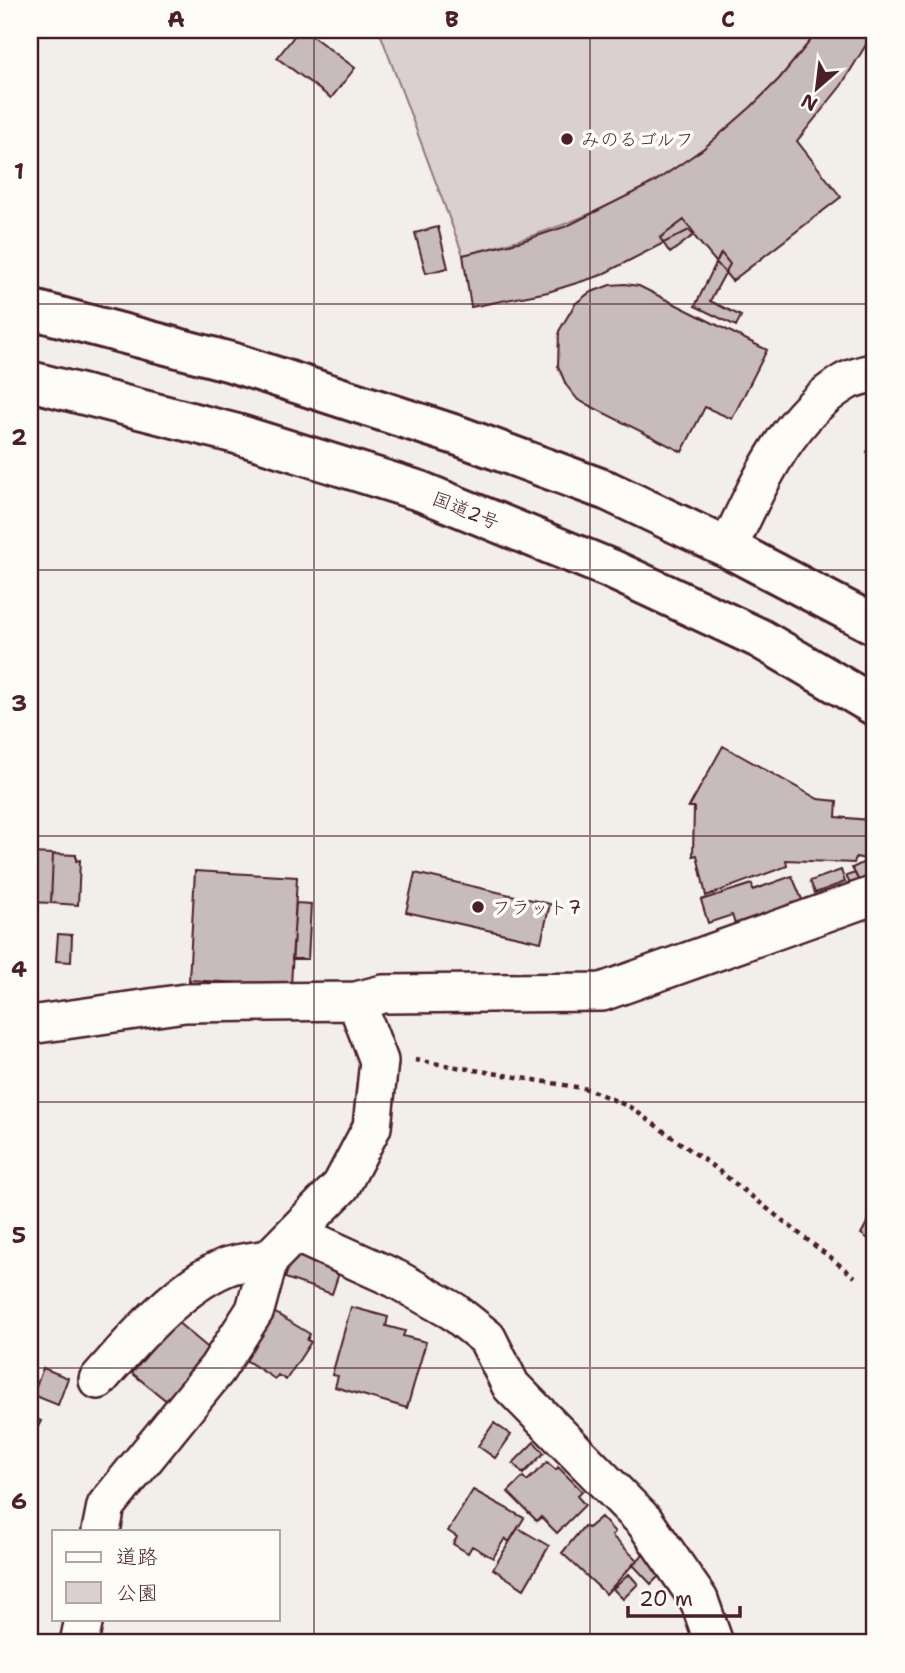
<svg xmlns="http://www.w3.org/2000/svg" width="905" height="1673" font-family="'Shantell Sans','Klee One',sans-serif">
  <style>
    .green { fill: #d9d0cf; stroke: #92787d; stroke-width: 2 }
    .building { fill: #c8bbbb; stroke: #4a1f2b; stroke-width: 2 }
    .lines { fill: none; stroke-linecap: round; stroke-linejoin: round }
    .street-casing { stroke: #4a1f2b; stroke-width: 42 }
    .highway-casing { stroke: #4a1f2b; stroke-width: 44 }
    .path { stroke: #4a1f2b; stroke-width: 4.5; stroke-dasharray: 5 5; stroke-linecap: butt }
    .street { stroke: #fdfcf7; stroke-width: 37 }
    .highway { stroke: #fdfcf7; stroke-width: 38 }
    .grid { fill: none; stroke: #4a1f2b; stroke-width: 2; stroke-opacity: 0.55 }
    .poi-dot { fill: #4a1f2b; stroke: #fdfcf7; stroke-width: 2.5 }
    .labels { text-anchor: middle; stroke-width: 7; stroke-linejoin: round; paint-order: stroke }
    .poi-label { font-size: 19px; fill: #4a1f2b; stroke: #fdfcf7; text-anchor: start }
    .street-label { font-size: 19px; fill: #4a1f2b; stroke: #fdfcf7 }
    .neatline { fill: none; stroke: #4a1f2b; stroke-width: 2.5 }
    .grid-label { font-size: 23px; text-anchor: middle; font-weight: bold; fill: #4a1f2b }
  </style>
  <rect width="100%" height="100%" fill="#f2efeb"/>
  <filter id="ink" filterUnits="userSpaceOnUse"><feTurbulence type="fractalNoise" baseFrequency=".0143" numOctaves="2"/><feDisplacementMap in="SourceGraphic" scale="14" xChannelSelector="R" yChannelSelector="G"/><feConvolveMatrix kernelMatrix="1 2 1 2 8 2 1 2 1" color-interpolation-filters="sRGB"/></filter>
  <g filter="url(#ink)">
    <path class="green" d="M 379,30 L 819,30 C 728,155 611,220 463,255 Z"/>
    <path class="building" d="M 299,30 L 304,30 L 355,68 L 331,98 L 277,58 Z
      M 819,30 L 875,30 L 841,86 L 797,141 L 841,197 L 732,281 L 689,230 L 599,276 L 548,292 L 471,307 L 463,255 L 522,241 L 567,226 L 653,183 L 703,149 L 751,107 L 779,79 Z
      M 684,220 L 695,234 L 670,253 L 660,238 Z
      M 438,227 L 448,268 L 426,273 L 415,233 Z
      M 721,253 L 730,264 L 710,301 L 741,316 L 736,326 L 695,306 Z
      M 625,284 L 639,286 L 767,350 L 732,419 L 705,407 L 682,452 L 578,400 L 566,385 L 558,366 L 559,331 L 575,304 L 589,293 L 610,285 Z
      M 875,437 L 875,457 L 867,452 Z
      M 723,746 L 818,799 L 837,801 L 836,817 L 869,820 L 865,859 L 856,857 L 854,863 L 786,860 L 787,866 L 706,896 L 697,855 L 693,856 L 694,807 L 689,807 Z
      M 30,853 L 53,854 L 51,903 L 30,902 Z
      M 53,854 L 76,855 L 76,861 L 80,860 L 78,905 L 51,903 Z
      M 875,857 L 875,887 L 865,893 L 852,868 Z
      M 841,870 L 845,882 L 815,893 L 810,881 Z
      M 195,871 L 297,877 L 291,986 L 189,980 Z
      M 415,873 L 550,904 L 541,942 L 406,912 Z
      M 855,873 L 865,893 L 857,897 L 846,876 Z
      M 792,876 L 806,909 L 740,939 L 732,915 L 708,923 L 701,900 L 752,884 L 753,890 Z
      M 296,903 L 311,904 L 308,959 L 292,959 Z
      M 30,927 L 36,928 L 33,956 L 30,956 Z
      M 58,934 L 72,935 L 71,962 L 56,961 Z
      M 875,1208 L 875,1243 L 861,1234 Z
      M 294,1252 L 341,1267 L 332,1294 L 285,1278 Z
      M 351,1307 L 388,1317 L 386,1326 L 405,1331 L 403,1336 L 426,1342 L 407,1408 L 335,1387 L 338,1376 L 332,1375 Z
      M 274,1312 L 310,1334 L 307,1340 L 311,1342 L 286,1380 L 278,1375 L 275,1379 L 244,1359 Z
      M 176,1321 L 212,1351 L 168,1402 L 132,1373 Z
      M 43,1368 L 68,1378 L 58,1405 L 33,1395 Z
      M 30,1416 L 41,1421 L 30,1442 Z
      M 494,1423 L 511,1435 L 495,1458 L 478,1446 Z
      M 534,1442 L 544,1453 L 523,1474 L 513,1463 Z
      M 547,1462 L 556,1470 L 558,1467 L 582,1491 L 577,1496 L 585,1505 L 557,1533 L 541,1517 L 537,1521 L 508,1492 L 523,1477 L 527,1481 Z
      M 473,1490 L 524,1518 L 509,1542 L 505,1538 L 493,1558 L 472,1546 L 468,1553 L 453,1544 L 457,1537 L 448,1531 Z
      M 601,1517 L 615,1532 L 612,1536 L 637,1560 L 606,1594 L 562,1553 L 584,1526 L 588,1528 Z
      M 518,1528 L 549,1546 L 524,1589 L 493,1569 Z
      M 648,1549 L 667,1568 L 651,1584 L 633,1565 Z
      M 629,1574 L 638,1584 L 623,1599 L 613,1589 Z"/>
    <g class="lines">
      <defs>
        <path id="street" d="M 728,548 C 756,489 786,417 845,382 C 853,377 865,375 875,372
          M 30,1025 L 185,1003 L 356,1001 L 383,994 L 602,992 L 875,895
          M 295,1233 L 396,1279 L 453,1311 L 487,1338 L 511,1386 L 645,1522 L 699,1600 L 714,1643
          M 98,1380 C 131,1342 179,1286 226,1267 C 239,1262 255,1261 269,1259
          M 101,1531 L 106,1506 L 217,1369 L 255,1310 L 269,1259 L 341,1186 L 372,1127 L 379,1061 L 356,1001
          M 79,1643 L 84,1619"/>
        <path id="highway" d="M 30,309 L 231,362 L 459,436 L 608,491 L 728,548 L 875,625
          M 30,381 L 237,434 L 420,491 L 611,569 L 759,638 L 875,706"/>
      </defs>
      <use href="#street" class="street-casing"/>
      <use href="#highway" class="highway-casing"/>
      <path class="path" d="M 415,1060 L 588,1089 L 630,1107 L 714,1167 L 855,1277"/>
      <use href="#street" class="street"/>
      <use href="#highway" class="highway"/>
    </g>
  </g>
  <path class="grid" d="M 314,30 L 314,1643M 590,30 L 590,1643M 30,304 L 875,304M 30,570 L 875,570M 30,836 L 875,836M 30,1102 L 875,1102M 30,1368 L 875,1368"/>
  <g class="poi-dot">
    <circle cx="567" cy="139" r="7"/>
    <circle cx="478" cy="907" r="7"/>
  </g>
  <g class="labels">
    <g class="poi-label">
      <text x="581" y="146">みのるゴルフ</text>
      <text x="492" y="914">フラット7</text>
    </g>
    <g class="street-label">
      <text transform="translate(466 510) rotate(22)" y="7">国道2号</text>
    </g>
  </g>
  <rect width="905" height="1673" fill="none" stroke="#fdfcf7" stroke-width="77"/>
  <rect x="52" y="1530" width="228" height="91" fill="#fdfcf7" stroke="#b5a4a5" stroke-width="2"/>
  <rect x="66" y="1552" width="35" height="10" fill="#fdfcf7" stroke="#b5a4a5" stroke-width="2"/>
  <text x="116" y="1564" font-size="21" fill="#4a1f2b">道路</text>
  <rect x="66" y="1582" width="35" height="21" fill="#d9d0cf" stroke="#b5a4a5" stroke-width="2"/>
  <text x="116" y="1600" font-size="21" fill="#4a1f2b">公園</text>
  <g transform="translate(817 88) rotate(208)" stroke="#fdfcf7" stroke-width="5" paint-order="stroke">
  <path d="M0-5L12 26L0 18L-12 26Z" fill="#4a1f2b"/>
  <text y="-10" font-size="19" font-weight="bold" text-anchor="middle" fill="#4a1f2b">N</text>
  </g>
  <path d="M628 1606v10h112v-10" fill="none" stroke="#4a1f2b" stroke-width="3.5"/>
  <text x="639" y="1606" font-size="21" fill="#4a1f2b" stroke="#fdfcf7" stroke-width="5" paint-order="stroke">20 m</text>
  <rect x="38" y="38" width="828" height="1596" class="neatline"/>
  <g class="grid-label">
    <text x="176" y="27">A</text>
    <text x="452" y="27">B</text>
    <text x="728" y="27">C</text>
    <text x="19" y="179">1</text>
    <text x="19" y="445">2</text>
    <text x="19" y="711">3</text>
    <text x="19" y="977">4</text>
    <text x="19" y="1243">5</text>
    <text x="19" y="1509">6</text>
  </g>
</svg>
